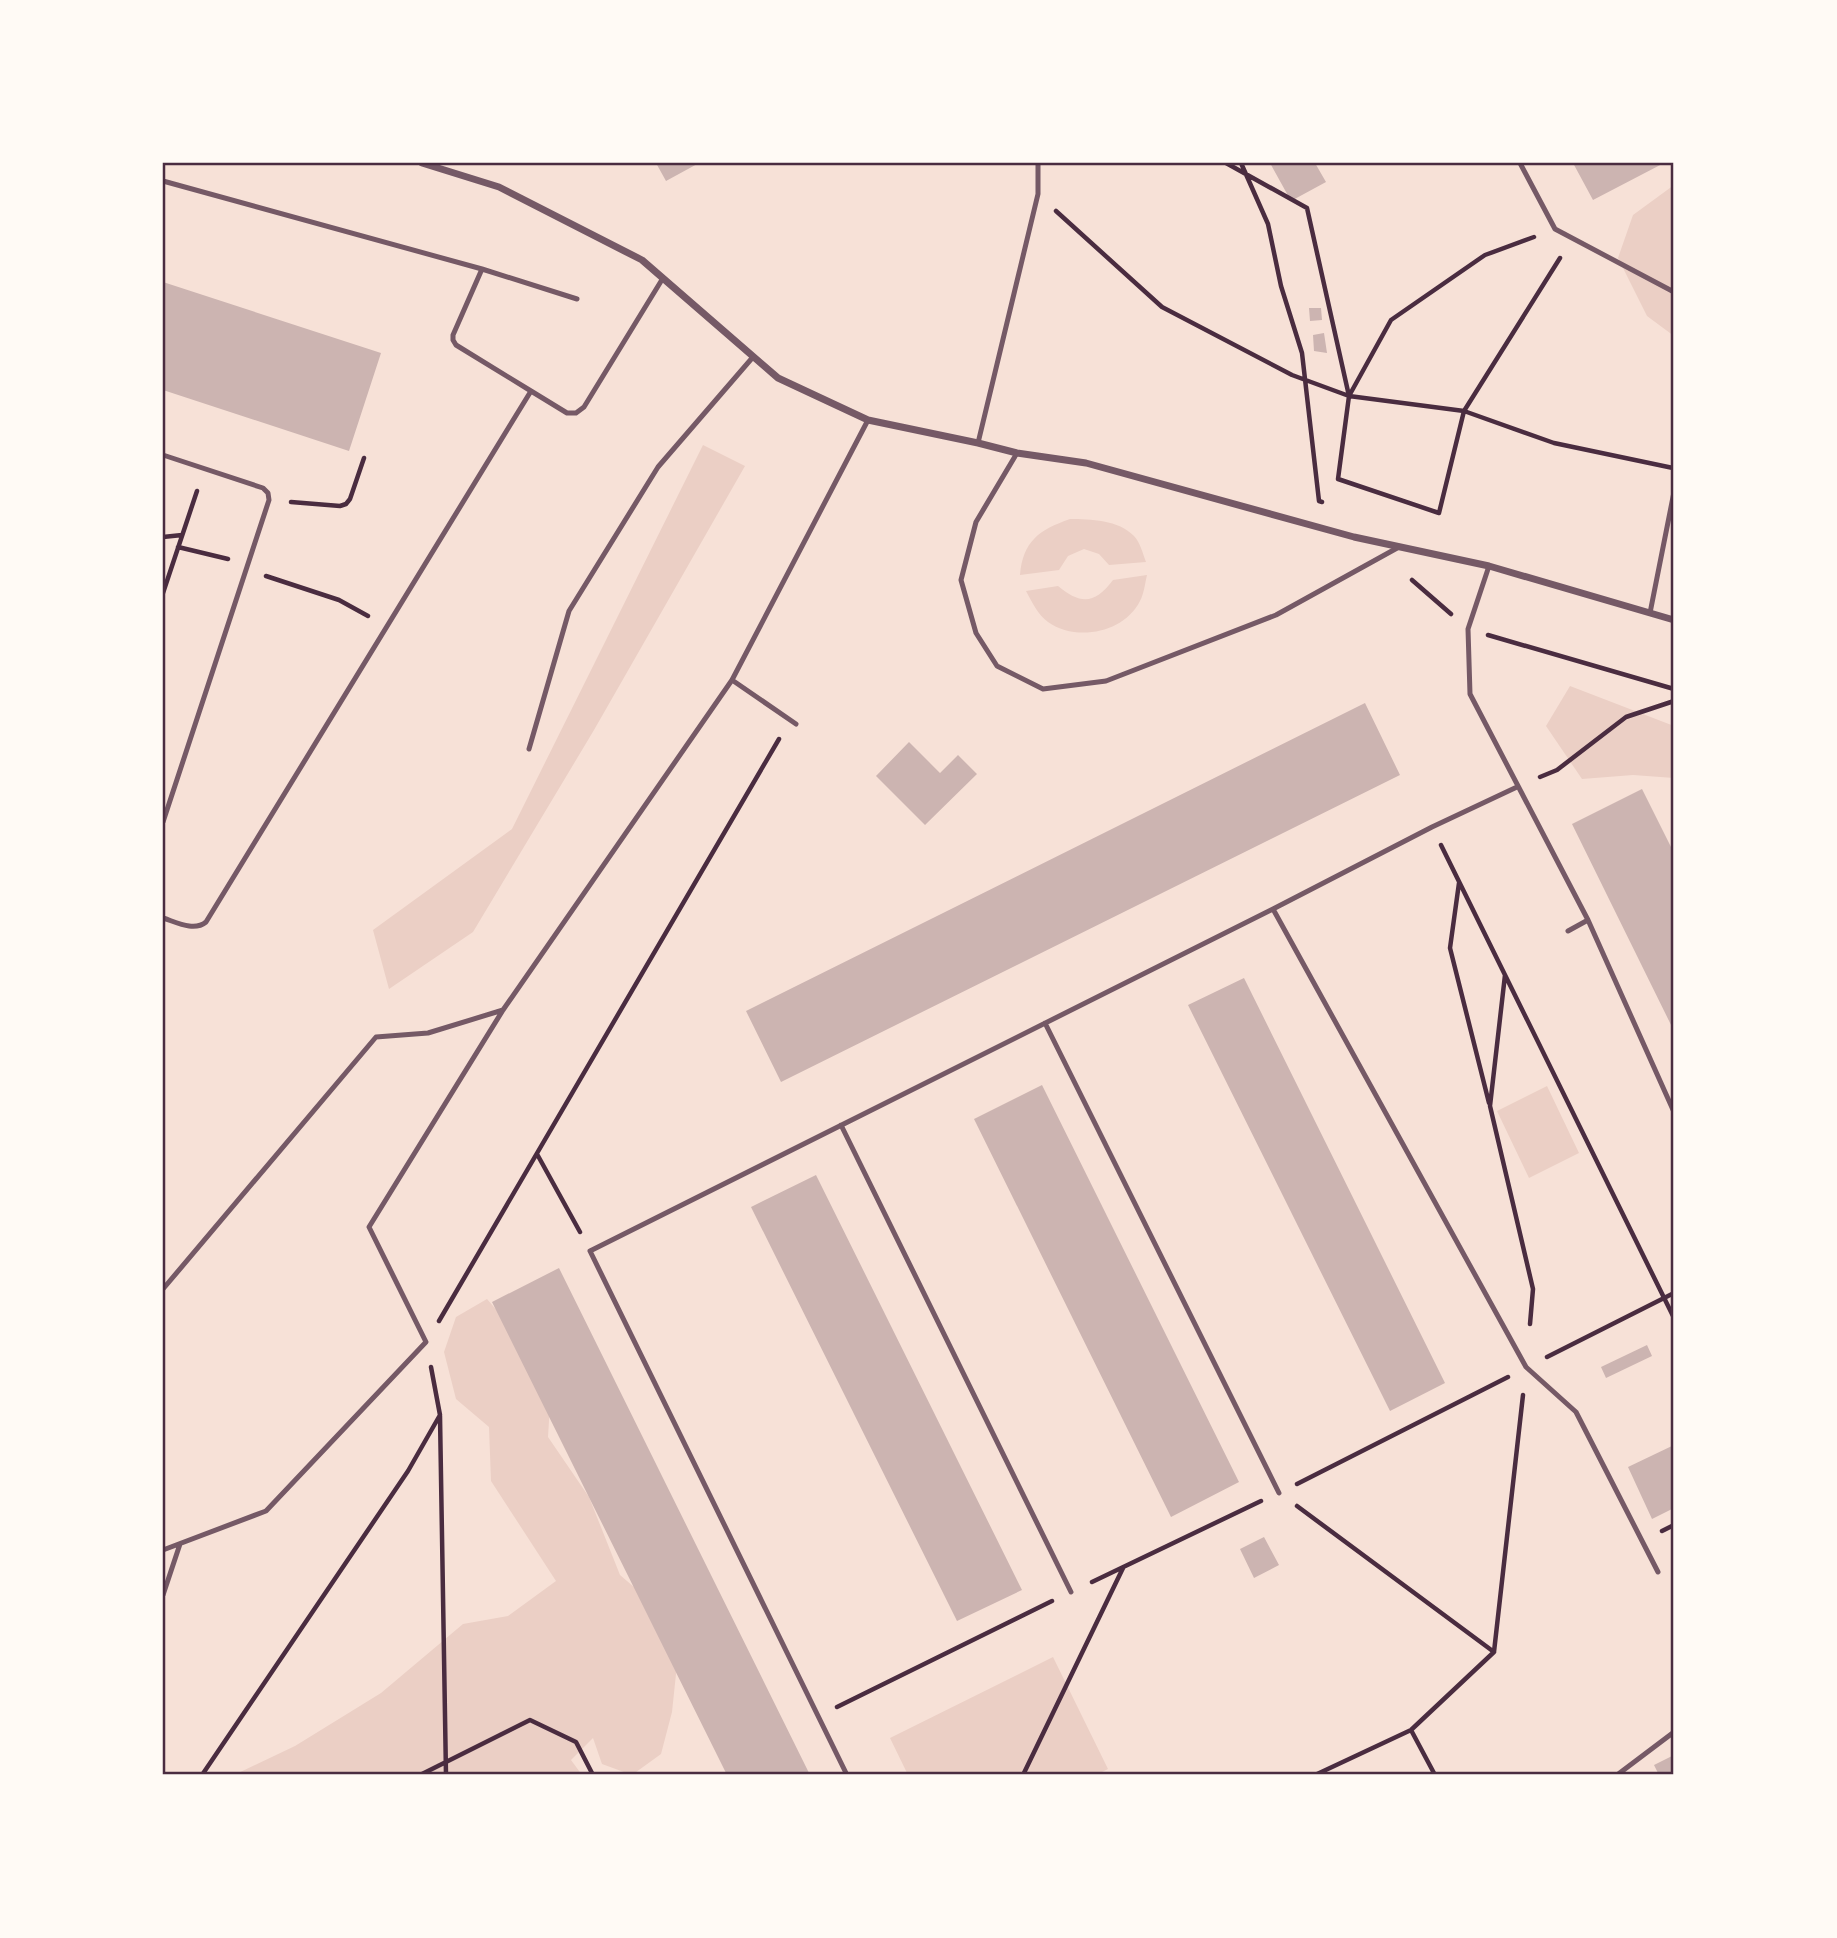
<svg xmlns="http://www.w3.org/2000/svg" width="1837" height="1938" font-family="'Fira Sans',sans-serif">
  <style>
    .green { fill: #ebcfc5 }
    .building { fill: #ccb4b1 }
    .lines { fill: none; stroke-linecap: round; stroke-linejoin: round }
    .path { stroke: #4a2c40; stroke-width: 4.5 }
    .service { stroke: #755966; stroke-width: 5 }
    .minor { stroke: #755966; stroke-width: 7 }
    .neatline { fill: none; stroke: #4a2c40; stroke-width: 2.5 }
  </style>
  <rect width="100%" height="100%" fill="#f7e1d7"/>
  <path class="green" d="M 1674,185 L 1674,336 L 1647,316 L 1618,258 L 1633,215 Z
    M 703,445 L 745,466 L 594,730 L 473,932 L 389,989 L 373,930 L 512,829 Z
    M 1070,519 C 1090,519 1119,520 1134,536 C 1140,542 1143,554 1146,562 L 1109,565 L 1099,554 L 1084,549 L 1068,556 L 1059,570 L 1020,575 C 1023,541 1039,530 1070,519 Z
    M 1147,575 C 1145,583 1144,594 1140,601 C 1124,633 1076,642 1048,622 C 1038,615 1032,602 1026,591 L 1058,586 C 1081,605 1095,604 1113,580 Z
    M 1570,686 L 1674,726 L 1674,778 L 1633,775 L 1582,779 L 1546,726 Z
    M 1547,1086 L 1579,1153 L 1529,1178 L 1497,1111 Z
    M 487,1299 L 512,1328 L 550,1404 L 548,1437 L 589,1497 L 620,1575 L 648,1599 L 678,1655 L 672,1712 L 661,1754 L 632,1775 L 602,1764 L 593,1738 L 571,1760 L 582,1775 L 234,1775 L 295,1746 L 381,1693 L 463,1624 L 508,1616 L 556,1581 L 491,1481 L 489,1427 L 456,1399 L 444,1352 L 456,1317 Z
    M 1053,1657 L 1108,1769 L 1096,1775 L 908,1775 L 890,1738 Z"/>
  <path class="building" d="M 656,163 L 699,163 L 666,181 Z
    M 1270,163 L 1315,163 L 1326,182 L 1291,201 Z
    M 1573,163 L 1664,163 L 1593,200 Z
    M 163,282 L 381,353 L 349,451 L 163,390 Z
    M 1309,308 L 1321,308 L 1322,320 L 1310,321 Z
    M 1324,333 L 1327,353 L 1314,351 L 1313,335 Z
    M 1365,703 L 1400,775 L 781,1082 L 746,1011 Z
    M 909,742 L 940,773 L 958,755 L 977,774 L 925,825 L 876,776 Z
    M 1642,789 L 1674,853 L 1674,1031 L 1572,824 Z
    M 1244,978 L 1445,1383 L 1390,1411 L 1188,1005 Z
    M 1042,1085 L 1239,1482 L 1171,1517 L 974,1119 Z
    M 816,1175 L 1022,1590 L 957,1621 L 751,1207 Z
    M 559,1268 L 810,1775 L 727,1775 L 492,1302 Z
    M 1647,1345 L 1652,1356 L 1606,1378 L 1601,1367 Z
    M 1674,1445 L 1674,1508 L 1652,1519 L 1628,1467 Z
    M 1264,1537 L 1279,1565 L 1254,1578 L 1240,1549 Z
    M 1674,1755 L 1674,1775 L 1659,1775 L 1654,1765 Z"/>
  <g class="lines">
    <path class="path" d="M 1226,163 L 1307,208 L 1349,396 L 1464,411 L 1554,443 L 1673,468
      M 1241,163 L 1268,224 L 1281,286 L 1302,353 L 1319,501 L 1322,502
      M 1056,211 L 1162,307 L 1292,375 L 1349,396
      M 1534,237 L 1485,255 L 1391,320 L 1349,396 L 1338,479 L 1439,513 L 1464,411 L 1560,258
      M 291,502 L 340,506 L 346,504 L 350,499 L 364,458
      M 163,537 L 182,535
      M 178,547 L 228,559
      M 266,576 L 339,600 L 368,616
      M 1412,580 L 1451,614
      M 163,593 L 197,491
      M 1488,635 L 1674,689
      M 1540,777 L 1557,770 L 1626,717 L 1674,701
      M 1441,845 L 1674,1318
      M 1459,883 L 1450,948 L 1489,1103
      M 1505,975 L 1490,1106 L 1533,1289 L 1530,1324
      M 537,1154 L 580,1232
      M 439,1321 L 779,739
      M 1547,1357 L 1674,1293
      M 440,1416 L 446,1775
      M 1297,1484 L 1508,1377
      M 1297,1506 L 1494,1652
      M 1662,1531 L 1674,1525
      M 1092,1582 L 1261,1501
      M 837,1707 L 1052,1601
      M 1411,1730 L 1435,1775
      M 202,1775 L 408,1471 L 440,1415 L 431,1367
      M 420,1775 L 530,1720 L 576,1742 L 593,1775
      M 1023,1775 L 1123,1568
      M 1315,1775 L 1411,1730 L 1494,1652 L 1523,1395"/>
    <path class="service" d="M 1520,163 L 1555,229 L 1674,292
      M 163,181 L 482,269 L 453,335 L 453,340 L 456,345 L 531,391
      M 482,269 L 577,299
      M 978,443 L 1038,194 L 1038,163
      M 1017,453 L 976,522 L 961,580 L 976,633 L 997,666 L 1043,689 L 1106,681 L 1276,615 L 1399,547
      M 163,455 L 263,488 L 268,493 L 269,500 L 163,822
      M 1489,566 L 1468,629 L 1470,694 L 1588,920 L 1674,1112
      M 1650,613 L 1674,492
      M 732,680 L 796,724
      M 529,749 L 569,611 L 658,467 L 753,357
      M 1273,909 L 1526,1367 L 1576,1412 L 1658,1572
      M 163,918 C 176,922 194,932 206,922 L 531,391 L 567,413 L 576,413 L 584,407 L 663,278
      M 1568,931 L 1588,920
      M 1045,1023 L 1279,1493
      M 841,1125 L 1071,1592
      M 163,1289 L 376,1037 L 428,1033 L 503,1010
      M 163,1550 L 266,1511 L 426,1342 L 369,1227 L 503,1010 L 732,680 L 868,420
      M 163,1595 L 180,1544
      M 847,1775 L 590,1251 L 1273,909 L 1432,827 L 1517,787
      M 1617,1775 L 1674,1732"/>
    <path class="minor" d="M 422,163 L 499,187 L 642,260 L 778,378 L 868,420 L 978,443 L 1017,453 L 1086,463 L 1354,537 L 1489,566 L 1674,620"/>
  </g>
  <rect width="1837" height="1938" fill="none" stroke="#fffaf5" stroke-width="329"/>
  <rect x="164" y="164" width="1508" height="1609" class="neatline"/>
</svg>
